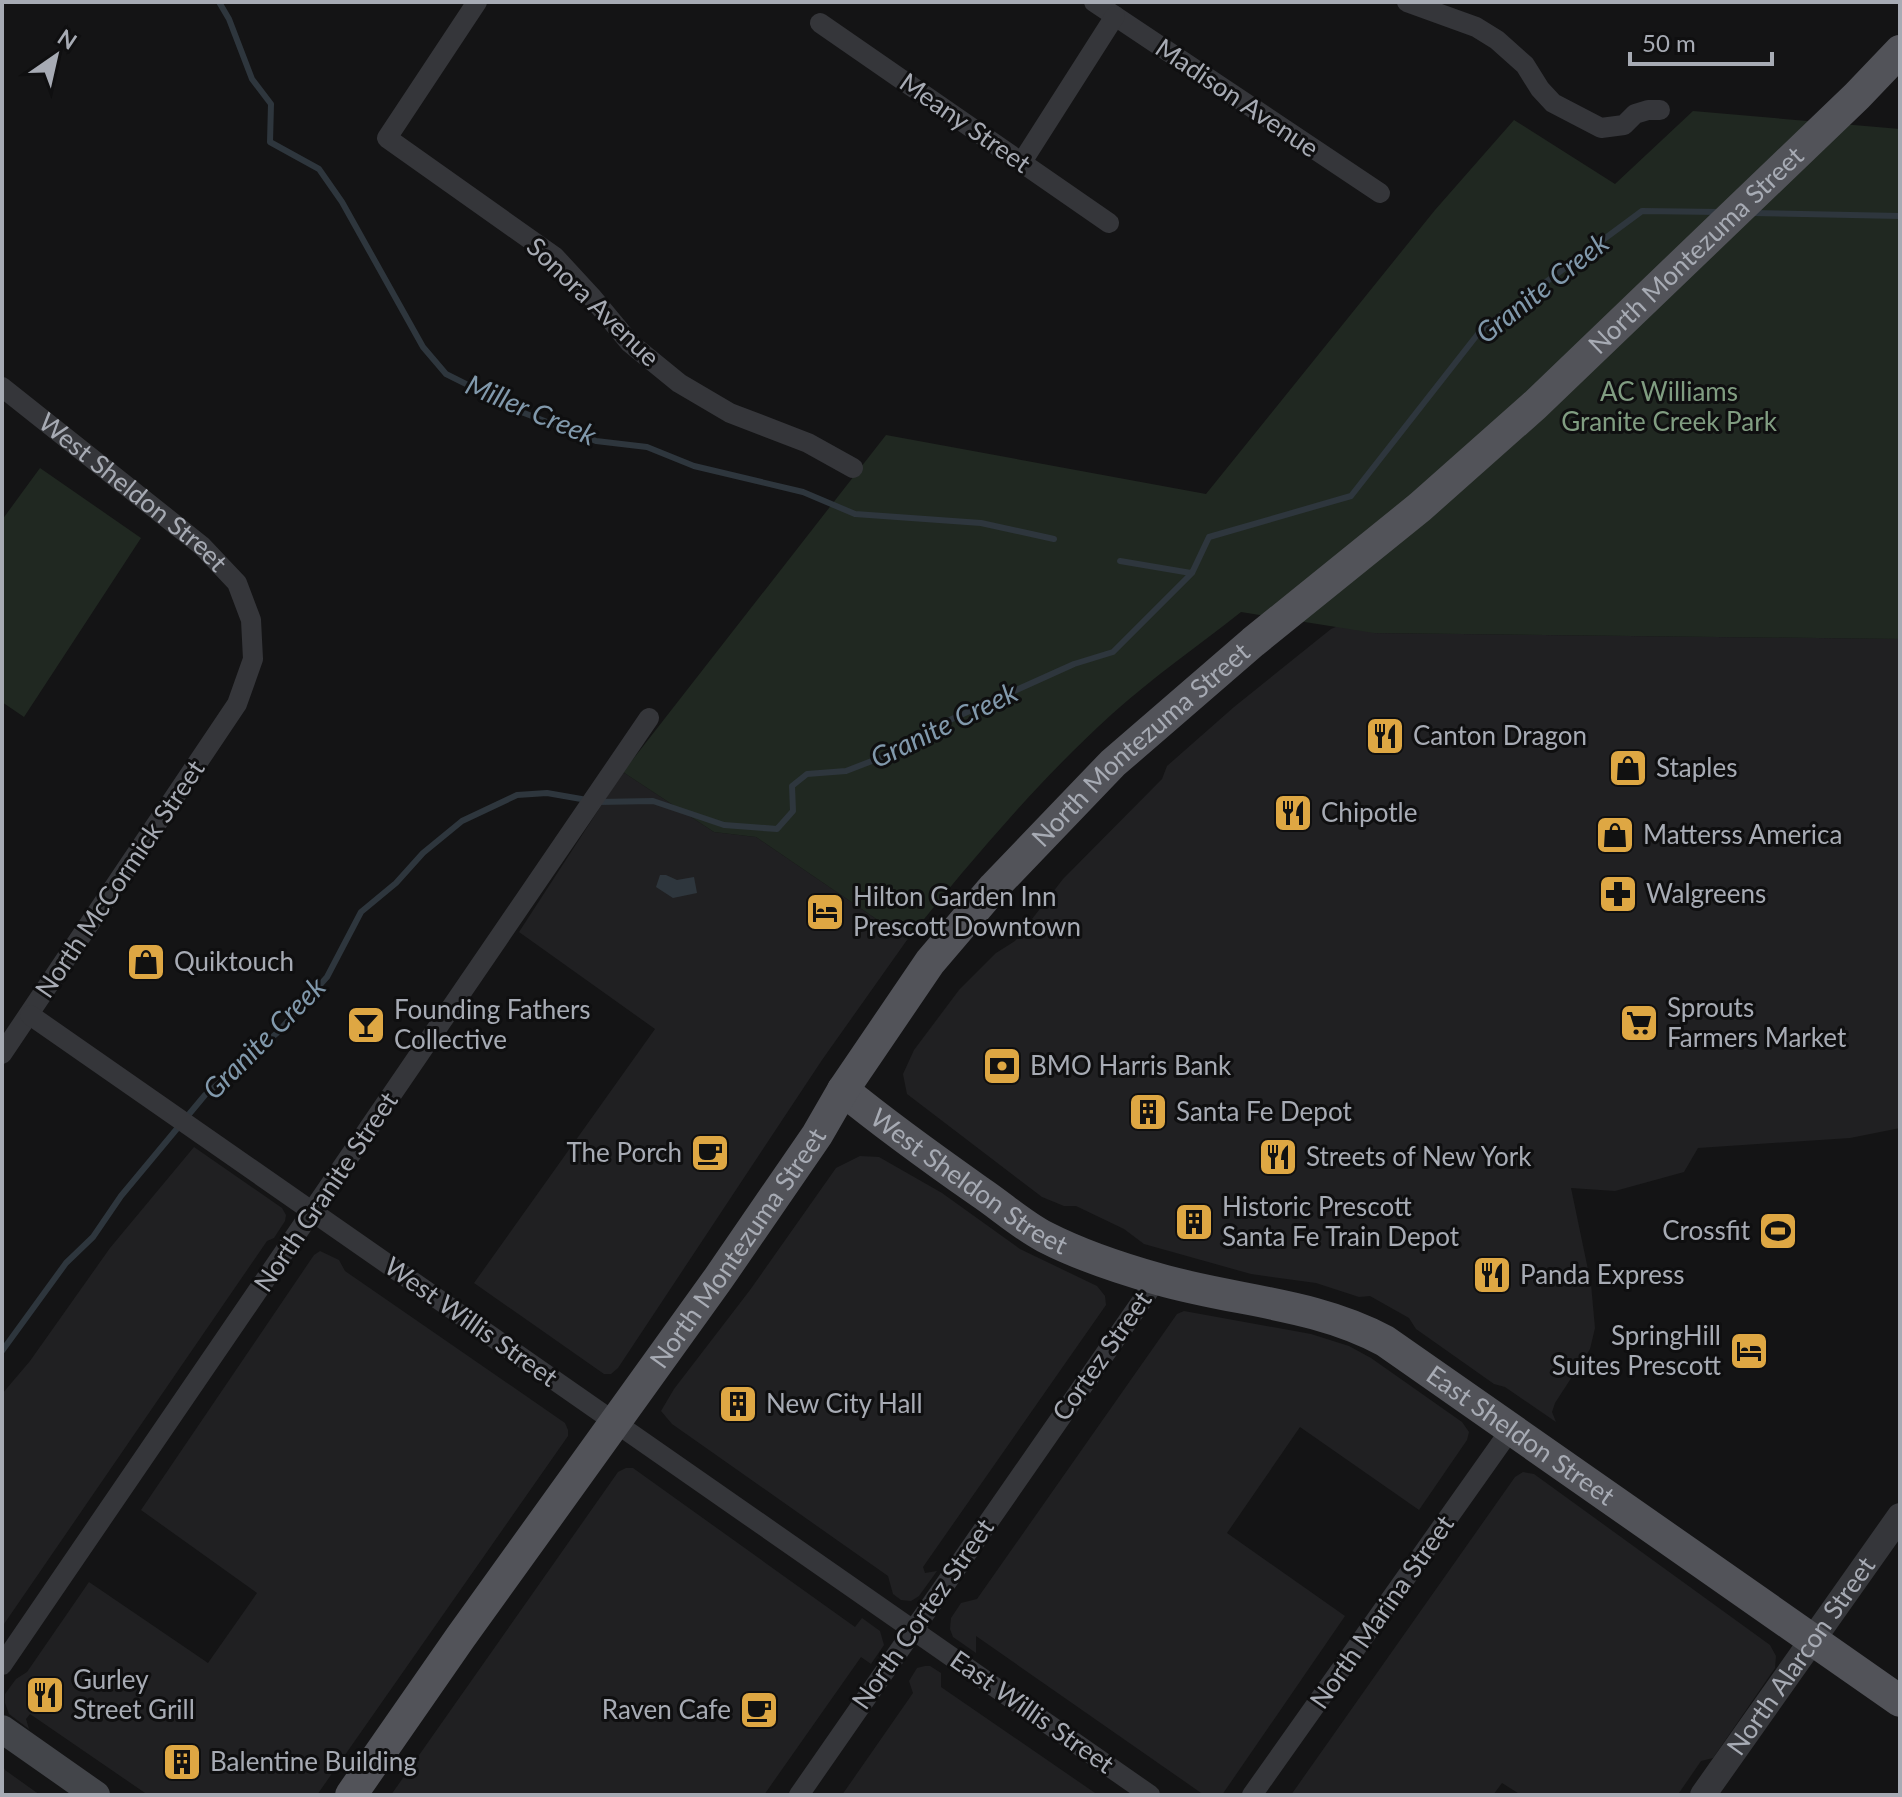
<svg xmlns="http://www.w3.org/2000/svg" width="1902" height="1797" font-family="Lato,sans-serif">
  <style>
    .built { fill: #202022 }
    .green { fill: #202821 }
    .water { fill: #2e363d }
    .lines { fill: none; stroke-linecap: round; stroke-linejoin: round }
    .stream { stroke: #2e363d; stroke-width: 6 }
    .minor { stroke: #35363a; stroke-width: 20 }
    .tertiary { stroke: #35363a; stroke-width: 26 }
    .secondary { stroke: #43454a; stroke-width: 28 }
    .primary { stroke: #525359; stroke-width: 32 }
    .labels { text-anchor: middle; stroke-width: 6; stroke-linejoin: round; paint-order: stroke }
    .street-label { font-size: 26px; fill: #a7abb4; stroke: #0f0f10 }
    .park-label { font-size: 26px; fill: #809d81; stroke: #0f0f10 }
    .poi-label { font-size: 26px; fill: #a7abb4; stroke: #0f0f10; text-anchor: start }
    .water-label { font-size: 28px; font-style: italic; fill: #8199ac; stroke: #0f0f10 }
  </style>
  <rect width="100%" height="100%" fill="#141415"/>
  <path class="built" d="M 1361,616 L 1374,633 L 1900,639 L 1900,1128 L 1850,1138 L 1698,1148 L 1684,1172 L 1615,1191 L 1571,1188 L 1591,1284 L 1595,1328 L 1590,1349 L 1555,1403 L 1552,1412 L 1556,1422 L 1505,1387 L 1494,1384 L 1416,1329 L 1409,1318 L 1370,1296 L 1359,1297 L 1316,1283 L 1251,1274 L 1144,1244 L 1124,1229 L 1076,1206 L 1064,1206 L 1042,1197 L 907,1094 L 903,1074 L 914,1050 L 959,990 L 996,953 L 1015,941 L 1063,879 L 1162,779 L 1167,766 L 1234,707 L 1331,629 Z
    M 623,772 L 714,832 L 756,837 L 907,940 L 822,1060 L 618,1368 L 611,1374 L 604,1374 L 474,1283 L 655,1029 L 519,932 Z
    M 194,1147 L 282,1208 L 286,1215 L 285,1221 L 274,1238 L 267,1241 L 2,1627 L 2,1394 L 30,1361 L 110,1248 Z
    M 860,1156 L 879,1157 L 942,1193 L 1020,1249 L 1097,1286 L 1105,1296 L 1106,1305 L 923,1567 L 925,1573 L 937,1571 L 919,1596 L 911,1601 L 901,1600 L 893,1594 L 888,1576 L 672,1424 L 661,1411 L 674,1389 L 750,1290 L 836,1168 Z
    M 320,1251 L 339,1260 L 345,1271 L 565,1423 L 568,1430 L 568,1436 L 317,1795 L 148,1795 L 30,1714 L 26,1719 L 29,1729 L 9,1714 L 5,1703 L 5,1694 L 16,1679 L 27,1672 L 89,1582 L 208,1663 L 257,1593 L 141,1510 L 314,1255 Z
    M 1184,1311 L 1311,1334 L 1349,1346 L 1371,1358 L 1462,1422 L 1469,1432 L 1467,1440 L 1419,1510 L 1300,1427 L 1227,1533 L 1345,1616 L 1222,1795 L 1204,1795 L 976,1636 L 976,1653 L 953,1637 L 950,1629 L 951,1618 L 961,1603 L 977,1599 L 1177,1314 Z
    M 626,1468 L 633,1468 L 855,1627 L 862,1618 L 880,1631 L 884,1645 L 871,1664 L 861,1657 L 764,1795 L 391,1795 L 618,1472 Z
    M 1523,1472 L 1534,1474 L 1770,1645 L 1776,1656 L 1775,1668 L 1713,1758 L 1701,1761 L 1679,1793 L 1687,1795 L 1521,1795 L 1502,1783 L 1493,1795 L 1291,1795 L 1515,1477 Z
    M 925,1666 L 930,1666 L 941,1673 L 941,1687 L 1098,1795 L 842,1795 L 913,1693 L 909,1681 L 917,1668 Z
    M 2,1764 L 5,1770 L 40,1795 L 2,1795 Z"/>
  <path class="green" d="M 1693,111 L 1900,129 L 1900,639 L 1374,633 L 1241,612 C 1198,646 1152,678 1112,714 C 1036,783 971,861 907,940 L 756,837 L 714,832 L 623,772 L 886,435 L 1206,494 L 1435,210 L 1514,120 L 1615,184 Z
    M 40,468 L 141,538 L 24,717 L 2,702 L 2,520 Z"/>
  <path class="water" d="M 660,875 L 666,875 L 677,880 L 694,877 L 697,893 L 673,898 L 656,887 Z"/>
  <g class="lines">
    <path class="stream" d="M 219,2 L 229,19 L 252,79 L 271,104 L 270,142 L 319,169 L 342,202 L 423,347 L 446,374 L 524,413 L 596,441 L 647,447 L 694,466 L 803,492 L 855,514 L 981,523 L 1054,539
      M 1752,213 L 1900,216
      M 1120,561 L 1191,573
      M 598,802 L 653,801 L 724,825 L 777,829 L 793,811 L 792,786 L 807,774 L 846,771 L 929,739 L 943,723 L 1074,664 L 1113,652 L 1192,573 L 1209,537 L 1351,496 L 1481,330 L 1642,211 L 1720,212
      M 2,1351 L 66,1263 L 93,1237 L 121,1196 L 205,1095 L 277,1033 L 327,977 L 361,912 L 396,883 L 423,853 L 462,821 L 517,795 L 547,793 L 587,800"/>
    <g class="minor">
      <path d="M 477,2 L 387,138 L 555,257 L 591,296 L 630,343 L 679,383 L 730,413 L 808,443 L 853,468"/>
      <path d="M 1094,2 L 1380,193"/>
      <path d="M 1407,2 L 1476,27 L 1497,40 L 1525,65 L 1540,89 L 1553,103 L 1601,128 L 1624,125 L 1635,114 L 1648,110 L 1660,110"/>
      <path d="M 820,23 L 1109,223"/>
      <path d="M 1022,162 L 1115,16"/>
      <path id="s1" d="M 2,387 L 202,546 L 237,583 L 251,620 L 253,659 L 237,704 L 2,1054"/>
      <path d="M 30,1015 L 1150,1795"/>
      <path d="M 2,1665 L 649,718"/>
      <path d="M 799,1795 L 1157,1279"/>
      <path d="M 1252,1795 L 1511,1429"/>
    </g>
    <path class="tertiary" id="s2" d="M 1703,1795 L 1900,1516"/>
    <path class="secondary" d="M 2,1729 L 96,1795"/>
    <g class="primary">
      <path id="s3" d="M 843,1090 C 887,1126 933,1159 980,1192 C 1001,1206 1022,1225 1045,1237 C 1080,1255 1119,1268 1158,1279 C 1234,1301 1315,1303 1385,1341 L 1900,1701"/>
      <path id="s4" d="M 351,1795 L 460,1638 L 718,1279 L 817,1135 L 843,1090 L 930,962 L 994,887 L 1113,763 L 1253,642 L 1420,507 L 1535,405 L 1857,96 L 1900,51"/>
    </g>
  </g>
  <defs>
    <symbol id="restaurant-square" viewBox="-11 -11 22 22"><rect x="-9" y="-9" width="18" height="18" rx="4" fill="#dea743" stroke="#0f0f10"/><path d="M-5-6h1v4h1v-4h1v4h1v-4h1v5L-1.5 .5V6h-2V.5L-5-1ZM5-6V6H3V1.5H1.5Q1.5-4 5-6Z" fill="#111"/></symbol>
    <symbol id="shop-square" viewBox="-11 -11 22 22"><rect x="-9" y="-9" width="18" height="18" rx="4" fill="#dea743" stroke="#0f0f10"/><path d="M-5-2.5h2.3a2.7 3.5 0 0 1 5.4 0H5L5.5 6h-11ZM-1.5-2.5h3a1.5 2.3 0 0 0-3 0Z" fill="#111"/></symbol>
    <symbol id="pharmacy-square" viewBox="-11 -11 22 22"><rect x="-9" y="-9" width="18" height="18" rx="4" fill="#dea743" stroke="#0f0f10"/><path d="M-2-6h4v4h4v4h-4v4h-4v-4h-4v-4h4Z" fill="#111"/></symbol>
    <symbol id="hotel-square" viewBox="-11 -11 22 22"><rect x="-9" y="-9" width="18" height="18" rx="4" fill="#dea743" stroke="#0f0f10"/><path d="M-6-4.5h1.5V1H6V5H4.5V3h-9V5H-6ZM-4 0a1.8 1.8 0 1 1 3.6 0ZM.5 0V-2.5h3Q6-2.5 6 0Z" fill="#111"/></symbol>
    <symbol id="supermarket-square" viewBox="-11 -11 22 22"><rect x="-9" y="-9" width="18" height="18" rx="4" fill="#dea743" stroke="#0f0f10"/><path d="M-6-5.5h2.5l.6 2H6L4.5 2H-2.5L-4.4-4H-6ZM-1.5 3.2a1.3 1.3 0 1 0 .1 0ZM3 3.2a1.3 1.3 0 1 0 .1 0Z" fill="#111"/></symbol>
    <symbol id="bar-square" viewBox="-11 -11 22 22"><rect x="-9" y="-9" width="18" height="18" rx="4" fill="#dea743" stroke="#0f0f10"/><path d="M-6-5H6L.8 .8V4.5H3.5V6h-7V4.5H-.8V.8Z" fill="#111"/></symbol>
    <symbol id="bank-square" viewBox="-11 -11 22 22"><rect x="-9" y="-9" width="18" height="18" rx="4" fill="#dea743" stroke="#0f0f10"/><path d="M-6-4H6V4H-6ZM0-2.3a2.3 2.3 0 1 0 0 4.6a2.3 2.3 0 1 0 0-4.6Z" fill="#111"/></symbol>
    <symbol id="building-square" viewBox="-11 -11 22 22"><rect x="-9" y="-9" width="18" height="18" rx="4" fill="#dea743" stroke="#0f0f10"/><path d="M-4-6H4V6H1V3H-1V6H-4ZM-2.5-4.3h1.7v1.8h-1.7ZM.8-4.3h1.7v1.8H.8ZM-2.5-1h1.7V.8h-1.7ZM.8-1h1.7V.8H.8Z" fill="#111"/></symbol>
    <symbol id="cafe-square" viewBox="-11 -11 22 22"><rect x="-9" y="-9" width="18" height="18" rx="4" fill="#dea743" stroke="#0f0f10"/><path d="M-5.5-4.5H6V0H3Q3 3.5 0 3.5H-2.5Q-5.5 3.5-5.5 0ZM3-3.2v2h1.7v-2ZM-6 4.5H4V6H-6Z" fill="#111"/></symbol>
    <symbol id="stadium-square" viewBox="-11 -11 22 22"><rect x="-9" y="-9" width="18" height="18" rx="4" fill="#dea743" stroke="#0f0f10"/><path d="M0-5a6.5 5 0 1 0 0 10a6.5 5 0 1 0 0-10ZM-3.5-1.8h7v3.6h-7Z" fill="#111"/></symbol>
  </defs>
  <g fill-rule="evenodd">
    <use href="#restaurant-square" x="1363" y="714" width="44" height="44"/>
    <use href="#shop-square" x="1606" y="746" width="44" height="44"/>
    <use href="#restaurant-square" x="1271" y="791" width="44" height="44"/>
    <use href="#shop-square" x="1593" y="813" width="44" height="44"/>
    <use href="#pharmacy-square" x="1596" y="872" width="44" height="44"/>
    <use href="#hotel-square" x="803" y="890" width="44" height="44"/>
    <use href="#shop-square" x="124" y="940" width="44" height="44"/>
    <use href="#supermarket-square" x="1617" y="1001" width="44" height="44"/>
    <use href="#bar-square" x="344" y="1003" width="44" height="44"/>
    <use href="#bank-square" x="980" y="1044" width="44" height="44"/>
    <use href="#building-square" x="1126" y="1090" width="44" height="44"/>
    <use href="#cafe-square" x="688" y="1131" width="44" height="44"/>
    <use href="#restaurant-square" x="1256" y="1135" width="44" height="44"/>
    <use href="#building-square" x="1172" y="1200" width="44" height="44"/>
    <use href="#stadium-square" x="1756" y="1209" width="44" height="44"/>
    <use href="#restaurant-square" x="1470" y="1253" width="44" height="44"/>
    <use href="#hotel-square" x="1727" y="1329" width="44" height="44"/>
    <use href="#building-square" x="716" y="1382" width="44" height="44"/>
    <use href="#restaurant-square" x="23" y="1673" width="44" height="44"/>
    <use href="#cafe-square" x="737" y="1688" width="44" height="44"/>
    <use href="#building-square" x="160" y="1740" width="44" height="44"/>
  </g>
  <g class="labels">
    <g class="street-label">
      <text transform="translate(1237 98) rotate(34)" y="9">Madison Avenue</text>
      <text transform="translate(965 123) rotate(35)" y="9">Meany Street</text>
      <text dy="9" stroke="none"><textPath href="#s4" startOffset="2062">North Montezuma Street</textPath></text>
      <text transform="translate(593 302) rotate(44)" y="9">Sonora Avenue</text>
      <text dy="9" stroke="none"><textPath href="#s1" startOffset="168">West Sheldon Street</textPath></text>
      <text dy="9" stroke="none"><textPath href="#s4" startOffset="1318">North Montezuma Street</textPath></text>
      <text transform="translate(120 879) rotate(-56)" y="9">North McCormick Street</text>
      <text dy="9" stroke="none"><textPath href="#s3" startOffset="156">West Sheldon Street</textPath></text>
      <text transform="translate(326 1192) rotate(-56)" y="9">North Granite Street</text>
      <text dy="9" stroke="none"><textPath href="#s4" startOffset="670">North Montezuma Street</textPath></text>
      <text transform="translate(471 1322) rotate(35)" y="9">West Willis Street</text>
      <text transform="translate(1102 1356) rotate(-55)" y="9">Cortez Street</text>
      <text dy="9" stroke="none"><textPath href="#s3" startOffset="772">East Sheldon Street</textPath></text>
      <text transform="translate(1382 1612) rotate(-55)" y="9">North Marina Street</text>
      <text transform="translate(923 1614) rotate(-55)" y="9">North Cortez Street</text>
      <text dy="9" stroke="none"><textPath href="#s2" startOffset="170">North Alarcon Street</textPath></text>
      <text transform="translate(1032 1712) rotate(35)" y="9">East Willis Street</text>
    </g>
    <g class="park-label">
      <text x="1669" y="401">AC Williams<tspan x="1669" dy="30">Granite Creek Park</tspan></text>
    </g>
    <g class="poi-label">
      <text x="1413" y="745">Canton Dragon</text>
      <text x="1656" y="777">Staples</text>
      <text x="1321" y="822">Chipotle</text>
      <text x="1643" y="844">Matterss America</text>
      <text x="1646" y="903">Walgreens</text>
      <text x="853" y="906">Hilton Garden Inn<tspan x="853" dy="30">Prescott Downtown</tspan></text>
      <text x="174" y="971">Quiktouch</text>
      <text x="1667" y="1017">Sprouts<tspan x="1667" dy="30">Farmers Market</tspan></text>
      <text x="394" y="1019">Founding Fathers<tspan x="394" dy="30">Collective</tspan></text>
      <text x="1030" y="1075">BMO Harris Bank</text>
      <text x="1176" y="1121">Santa Fe Depot</text>
      <text x="682" y="1162" text-anchor="end">The Porch</text>
      <text x="1306" y="1166">Streets of New York</text>
      <text x="1222" y="1216">Historic Prescott<tspan x="1222" dy="30">Santa Fe Train Depot</tspan></text>
      <text x="1750" y="1240" text-anchor="end">Crossfit</text>
      <text x="1520" y="1284">Panda Express</text>
      <text x="1721" y="1345" text-anchor="end">SpringHill<tspan x="1721" dy="30">Suites Prescott</tspan></text>
      <text x="766" y="1413">New City Hall</text>
      <text x="73" y="1689">Gurley<tspan x="73" dy="30">Street Grill</tspan></text>
      <text x="731" y="1719" text-anchor="end">Raven Cafe</text>
      <text x="210" y="1771">Balentine Building</text>
    </g>
    <g class="water-label">
      <text transform="translate(1542 288) rotate(-38)" y="10">Granite Creek</text>
      <text transform="translate(531 410) rotate(23)" y="10">Miller Creek</text>
      <text transform="translate(944 725) rotate(-26)" y="10">Granite Creek</text>
      <text transform="translate(264 1038) rotate(-45)" y="10">Granite Creek</text>
    </g>
  </g>
  <rect width="1902" height="1797" fill="none" stroke="#a7abb4" stroke-width="8"/>
  <g transform="translate(56 56) rotate(34)" stroke="#0f0f10" stroke-width="6" paint-order="stroke">
  <path d="M0-6L14 30L0 20L-14 30Z" fill="#a7abb4"/>
  <text y="-12" font-size="22" font-weight="bold" text-anchor="middle" fill="#a7abb4">N</text>
  </g>
  <path d="M1630 52v12h142v-12" fill="none" stroke="#a7abb4" stroke-width="4"/>
  <text x="1642" y="52" font-size="24" fill="#a7abb4" stroke="#0f0f10" stroke-width="6" paint-order="stroke">50 m</text>
</svg>
